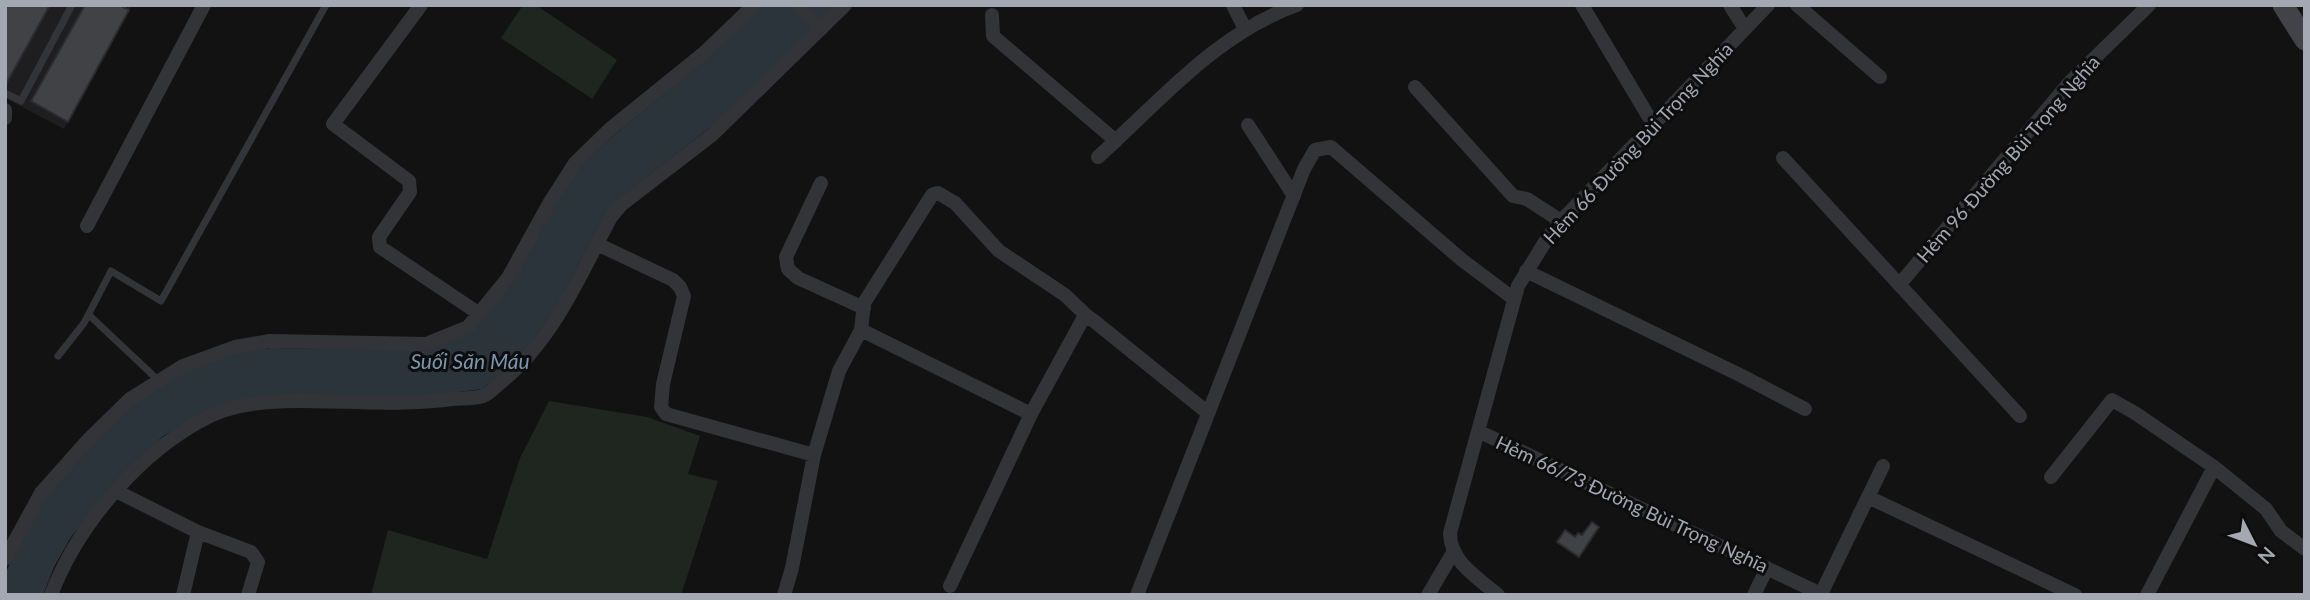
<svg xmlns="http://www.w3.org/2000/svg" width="2310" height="600" font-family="Lato,sans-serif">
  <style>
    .built { fill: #1e1e20 }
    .green { fill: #1e261f }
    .water { fill: #2b343b }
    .building { fill: #414246; stroke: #2c2c2f; stroke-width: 2 }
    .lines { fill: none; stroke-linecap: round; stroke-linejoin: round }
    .lane { stroke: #333438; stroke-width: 7 }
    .street { stroke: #333438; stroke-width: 14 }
    .secondary { stroke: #414348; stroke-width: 21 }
    .labels { text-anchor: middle; stroke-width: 6; stroke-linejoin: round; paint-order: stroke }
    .street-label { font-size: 19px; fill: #a3a8b3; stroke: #0d0d0e }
    .water-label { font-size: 21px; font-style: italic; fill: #7b96ae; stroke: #0d0d0e }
  </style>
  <rect width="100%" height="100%" fill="#121213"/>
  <path class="built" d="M 5,5 L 132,5 L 64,129 L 5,98 Z"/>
  <path class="green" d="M 523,5 L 536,5 L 617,60 L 592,99 L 501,38 Z
    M 549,401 L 647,417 L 700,436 L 688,474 L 718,481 L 681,595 L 371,595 L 388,530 L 487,559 L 520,458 Z"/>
  <path class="water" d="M 763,5 L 836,5 L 712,126 L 618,199 L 605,214 L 557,306 L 517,362 L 482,389 L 419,397 L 210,409 L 163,436 L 111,487 L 71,537 L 54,567 L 43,595 L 5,595 L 5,575 L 14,553 L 46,497 L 91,446 L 134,403 L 186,371 L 235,353 L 271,348 L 428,350 L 470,333 L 580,167 L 615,134 L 707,59 Z"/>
  <path class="building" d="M 5,5 L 50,5 L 5,86 Z
    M 85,5 L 119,5 L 129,10 L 68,122 L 31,101 Z
    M 1592,522 L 1599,527 L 1579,557 L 1557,542 L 1565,530 L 1575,537 L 1578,533 L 1582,535 Z"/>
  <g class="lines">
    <path class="lane" d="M 5,93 L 21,101 L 72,5
      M 89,315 L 159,381
      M 58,356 L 84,323 L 111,271 L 161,301 L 326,5"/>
    <path class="street" d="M 421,5 L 333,124 L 409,181 L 410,192 L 379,237 L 380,247 L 478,313
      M 797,5 L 821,29
      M 1233,5 L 1245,29
      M 1582,5 L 1653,124
      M 1730,5 L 1745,29
      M 1797,5 L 1880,77
      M 992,15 L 993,36 L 1116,141
      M 1415,87 L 1513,196 L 1527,199 L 1561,221
      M 5,110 L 5,118
      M 1248,125 L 1294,196
      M 1098,157 C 1160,101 1217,33 1297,5
      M 1783,158 L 2020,416
      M 821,183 L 786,257 L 788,269 L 798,278 L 864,308
      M 87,226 L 204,5
      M 597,244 L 673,280 L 680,287 L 684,296 L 663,384 L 661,407 L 666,414 L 814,455
      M 1526,271 L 1742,376 L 1805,409
      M 1899,285 L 2070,82 L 2149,5
      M 861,330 L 864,303 L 932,195 L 938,193 L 955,203 L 999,251 L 1065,295 L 1087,316
      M 1478,431 L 1823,595
      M 2051,477 L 2112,400 L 2135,413 L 2214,467
      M 116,491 L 198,532 L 251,552 L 258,562 L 248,595
      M 1868,497 L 2075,595
      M 5,559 L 41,493 L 89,439 L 130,399 L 183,366 L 235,347 L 270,341 L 426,344 L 468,327 L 508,278 L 550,202 L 575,163 L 610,129 L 704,53 L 754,5
      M 950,586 L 1031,414 L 1084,317 L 1087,316 L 1094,321 L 1208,413
      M 1821,594 L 1883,466
      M 51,595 C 78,524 141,450 210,416 C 235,404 270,401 298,401 C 349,401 400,406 452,399 C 461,398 474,399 483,396 C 489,394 495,387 500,383 C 553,341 580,275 611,217 L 621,205 L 712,135 L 845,5
      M 183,595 L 198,532
      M 784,595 L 792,568 L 814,455 L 839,371 L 861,330 L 1031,414
      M 1137,595 L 1304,169 L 1315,150 L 1331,147 L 1462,260 L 1514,299
      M 1428,595 L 1454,551
      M 1498,595 C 1478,578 1450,562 1450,533 L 1518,286 L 1548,237 L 1561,221 L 1768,5
      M 1754,595 L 1767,568
      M 2147,595 L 2214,467 L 2266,509 L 2281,531 L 2305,549"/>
    <path class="secondary" d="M 2283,5 L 2305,40"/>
  </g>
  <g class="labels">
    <g class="street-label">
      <text transform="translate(1638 143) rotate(-47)" y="7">Hẻm 66 Đường Bùi Trọng Nghĩa</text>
      <text transform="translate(2008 159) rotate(-49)" y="7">Hẻm 96 Đường Bùi Trọng Nghĩa</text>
      <text transform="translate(1632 504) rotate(25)" y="7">Hẻm 66/73 Đường Bùi Trọng Nghĩa</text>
    </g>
    <g class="water-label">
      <text x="470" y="369">Suối Săn Máu</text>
    </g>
  </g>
  <rect width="2310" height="600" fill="none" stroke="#a3a8b3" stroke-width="14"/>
  <g transform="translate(2254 544) rotate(132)" stroke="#0d0d0e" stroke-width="5" paint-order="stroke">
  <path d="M0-5L12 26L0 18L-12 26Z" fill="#a3a8b3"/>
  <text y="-10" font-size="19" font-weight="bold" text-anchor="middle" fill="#a3a8b3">N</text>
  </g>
</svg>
